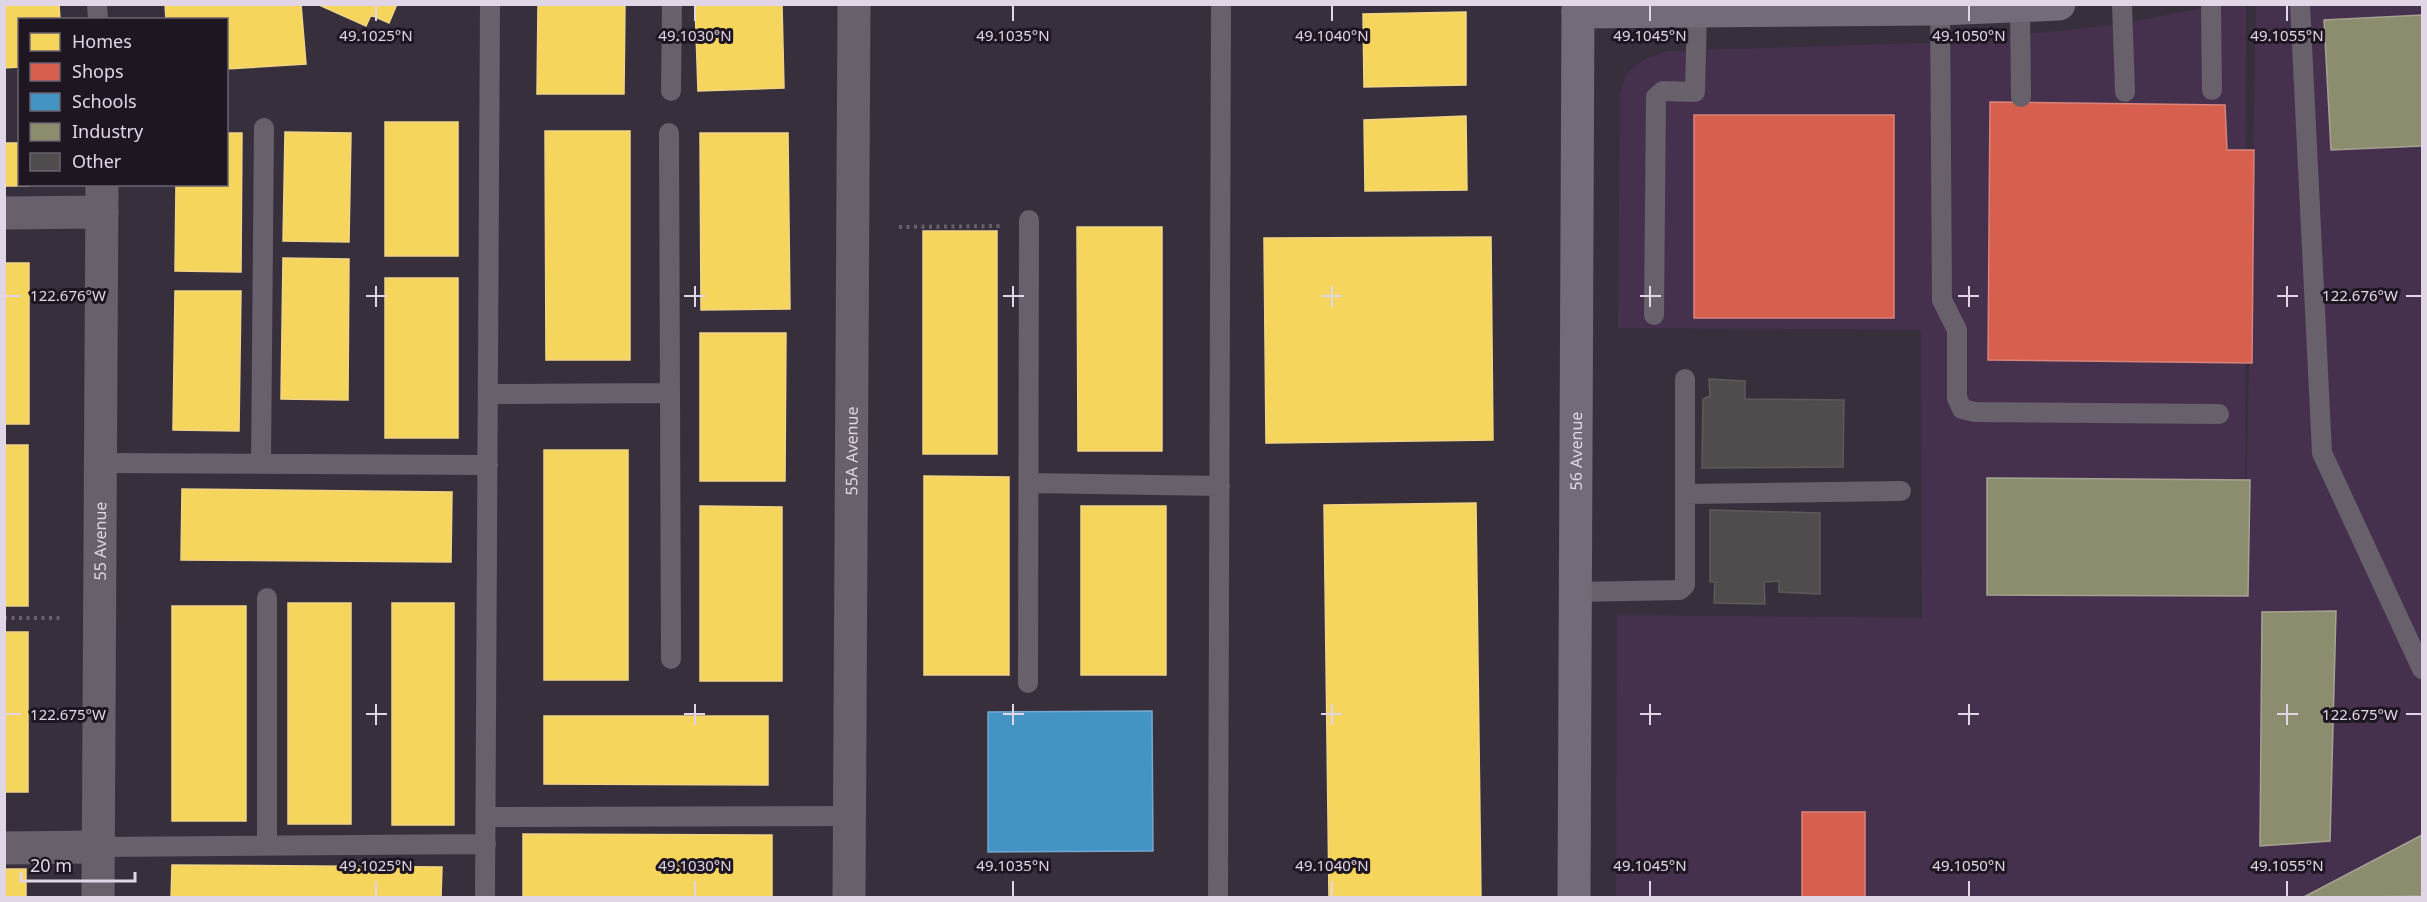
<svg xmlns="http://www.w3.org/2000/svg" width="2427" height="902" font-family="'Noto Sans',sans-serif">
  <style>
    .built { fill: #45314d }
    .homes { fill: #f6d55c; stroke: #f0d585; stroke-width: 1.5 }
    .shops { fill: #d6604d; stroke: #d9837b; stroke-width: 1.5 }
    .schools { fill: #4393c3; stroke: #72a7ce; stroke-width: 1.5 }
    .industry { fill: #8c8c6e; stroke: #a6a292; stroke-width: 1.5 }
    .building { fill: #504c4e; stroke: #5e5a5b; stroke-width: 1.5 }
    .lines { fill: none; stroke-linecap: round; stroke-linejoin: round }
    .path { stroke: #68616b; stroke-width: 4; stroke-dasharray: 3 4.5; stroke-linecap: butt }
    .lane { stroke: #68606b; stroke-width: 20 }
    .street { stroke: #68606b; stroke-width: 33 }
    .secondary { stroke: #746b78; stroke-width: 33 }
    .ticks { fill: none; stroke: #e1d6e6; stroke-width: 2 }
    .labels { text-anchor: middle; stroke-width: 6; stroke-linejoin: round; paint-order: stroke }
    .street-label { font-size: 16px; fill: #e1d6e6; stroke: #1e1621 }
    .ticks-label { font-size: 15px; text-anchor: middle; fill: #e1d6e6; stroke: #1e1621; stroke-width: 6; stroke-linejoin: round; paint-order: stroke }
  </style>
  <rect width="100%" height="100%" fill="#382f3c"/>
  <path class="built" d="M 2219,5 L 2246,5 L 2245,564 L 2256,5 L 2422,5 L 2422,897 L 1616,898 L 1617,615 L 1922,618 L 1921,330 L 1618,328 L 1620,93 L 1625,76 L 1632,68 L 1647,58 L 1668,51 L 1956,42 L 2121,24 Z"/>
  <path class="homes" d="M 4,4 L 59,4 L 60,20 L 20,20 L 20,67 L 4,68 Z
    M 165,4 L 301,4 L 306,64 L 226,69 L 226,20 L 166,20 Z
    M 317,4 L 397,4 L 389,23 L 371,15 L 366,26 Z
    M 538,4 L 625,4 L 624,94 L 537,94 Z
    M 695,4 L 782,4 L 784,88 L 698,91 Z
    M 1466,12 L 1466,85 L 1364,87 L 1363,14 Z
    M 1466,116 L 1467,190 L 1365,191 L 1364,120 Z
    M 385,122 L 458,122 L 458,256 L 385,256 Z
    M 545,131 L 630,131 L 630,360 L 546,360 Z
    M 285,132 L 351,133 L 349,242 L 283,241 Z
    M 226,133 L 242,133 L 241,272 L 175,271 L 176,184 L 226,184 Z
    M 700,133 L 788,133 L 790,309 L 701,310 Z
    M 4,143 L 20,143 L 20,184 L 30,186 L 4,186 Z
    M 1077,227 L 1162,227 L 1162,451 L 1078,451 Z
    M 923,231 L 997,231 L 997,454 L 923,454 Z
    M 1491,237 L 1493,440 L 1266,443 L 1264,238 Z
    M 283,258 L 349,259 L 348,400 L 281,399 Z
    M 4,263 L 29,263 L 29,424 L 4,424 Z
    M 385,278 L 458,278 L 458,438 L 385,438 Z
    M 175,291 L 241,291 L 239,431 L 173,430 Z
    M 700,333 L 786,333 L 785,481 L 700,481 Z
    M 4,445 L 28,445 L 28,606 L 4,606 Z
    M 544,450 L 628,450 L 628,680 L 544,680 Z
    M 924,476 L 1009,477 L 1009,675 L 924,675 Z
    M 182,489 L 452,492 L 451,562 L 181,560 Z
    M 1476,503 L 1481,898 L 1329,898 L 1324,505 Z
    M 700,506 L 782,507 L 782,681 L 700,681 Z
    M 1081,506 L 1166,506 L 1166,675 L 1081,675 Z
    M 288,603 L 351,603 L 351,824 L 288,824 Z
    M 392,603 L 454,603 L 454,825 L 392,825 Z
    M 172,606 L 246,606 L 246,821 L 172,821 Z
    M 4,632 L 28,632 L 28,792 L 4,792 Z
    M 544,716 L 768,716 L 768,785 L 544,784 Z
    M 523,834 L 772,835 L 772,898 L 523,898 Z
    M 172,865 L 442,867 L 441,898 L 171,898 Z
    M 4,869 L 26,869 L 26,898 L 4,898 Z"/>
  <path class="shops" d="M 1990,102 L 2225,105 L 2227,150 L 2254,150 L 2252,363 L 1988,360 Z
    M 1694,115 L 1894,115 L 1894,318 L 1694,318 Z
    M 1802,812 L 1865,812 L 1865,898 L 1802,898 Z"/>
  <path class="schools" d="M 1152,711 L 1153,851 L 988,852 L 988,712 Z"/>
  <path class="industry" d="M 2422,15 L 2422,146 L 2331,150 L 2324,20 Z
    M 1987,478 L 2250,480 L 2248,596 L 1987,595 Z
    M 2336,611 L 2330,841 L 2260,846 L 2262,612 Z
    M 2422,835 L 2422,896 L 2302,898 Z"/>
  <path class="building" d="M 1709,379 L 1745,381 L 1745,399 L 1844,400 L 1843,467 L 1702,468 L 1703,399 L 1710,396 Z
    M 1710,510 L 1820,513 L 1820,594 L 1779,592 L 1779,581 L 1764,582 L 1765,604 L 1714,603 L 1715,582 L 1710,582 Z"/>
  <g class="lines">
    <path class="path" d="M 899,227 L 1000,226
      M 4,618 L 63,618"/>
    <path class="lane" d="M 97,4 L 98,20
      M 1940,4 L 1942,300 L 1957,330 L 1957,398 L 1962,409 L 1975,412 L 2219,414
      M 2122,4 L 2125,92
      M 2211,4 L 2212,90
      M 2300,4 L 2322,453 L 2422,669
      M 2020,6 L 2021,97
      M 671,91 L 672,4
      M 669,133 L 671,659
      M 1654,315 L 1656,97 L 1663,91 L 1695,92 L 1697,12
      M 488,394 L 670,393
      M 100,463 L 488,465
      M 261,463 L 264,128
      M 1029,483 L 1220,486
      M 1685,494 L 1901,491
      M 1576,592 L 1680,590 L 1685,585 L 1685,379
      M 267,598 L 267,846
      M 1028,683 L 1029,220
      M 486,817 L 850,816
      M 98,847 L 486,844
      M 485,898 L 490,4
      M 1218,898 L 1221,4"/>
    <g class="street">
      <path d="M 4,213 L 102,212"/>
      <path d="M 4,848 L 98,847"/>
      <path id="s1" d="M 98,898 L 102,184"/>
      <path id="s2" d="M 849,898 L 854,4"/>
    </g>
    <g class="secondary">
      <path d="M 1578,12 L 1939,9 L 2059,4"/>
      <path id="s3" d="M 1574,898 L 1578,4"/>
    </g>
  </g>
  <path class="ticks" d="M 376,6 L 376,21M 695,6 L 695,21M 1013,6 L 1013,21M 1332,6 L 1332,21M 1650,6 L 1650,21M 1969,6 L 1969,21M 2287,6 L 2287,21M 376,286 L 376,307M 695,286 L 695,307M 1013,286 L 1013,307M 1332,286 L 1332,307M 1650,286 L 1650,307M 1969,286 L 1969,307M 2287,286 L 2287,307M 6,296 L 21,296M 366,296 L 387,296M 684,296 L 705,296M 1003,296 L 1024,296M 1321,296 L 1342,296M 1640,296 L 1661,296M 1958,296 L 1979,296M 2277,296 L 2298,296M 2406,296 L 2421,296M 376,704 L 376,725M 695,704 L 695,725M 1013,704 L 1013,725M 1332,704 L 1332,725M 1650,704 L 1650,725M 1969,704 L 1969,725M 2287,704 L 2287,725M 6,714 L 21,714M 366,714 L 387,714M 684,714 L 705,714M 1003,714 L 1024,714M 1321,714 L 1342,714M 1640,714 L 1661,714M 1958,714 L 1979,714M 2277,714 L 2298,714M 2406,714 L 2421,714M 376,881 L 376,896M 695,881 L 695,896M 1013,881 L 1013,896M 1332,881 L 1332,896M 1650,881 L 1650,896M 1969,881 L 1969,896M 2287,881 L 2287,896"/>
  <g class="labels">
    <g class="street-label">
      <text dy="6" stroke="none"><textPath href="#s2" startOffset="447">55A Avenue</textPath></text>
      <text dy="6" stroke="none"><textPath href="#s3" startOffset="447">56 Avenue</textPath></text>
      <text dy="6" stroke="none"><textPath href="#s1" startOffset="357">55 Avenue</textPath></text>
    </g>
  </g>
  <g class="ticks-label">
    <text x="376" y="41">49.1025°N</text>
    <text x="695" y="41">49.1030°N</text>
    <text x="1013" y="41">49.1035°N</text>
    <text x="1332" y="41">49.1040°N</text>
    <text x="1650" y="41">49.1045°N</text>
    <text x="1969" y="41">49.1050°N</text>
    <text x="2287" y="41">49.1055°N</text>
    <text x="2360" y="301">122.676°W</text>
    <text x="68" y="301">122.676°W</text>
    <text x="2360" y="720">122.675°W</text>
    <text x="68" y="720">122.675°W</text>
    <text x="376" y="871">49.1025°N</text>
    <text x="695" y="871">49.1030°N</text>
    <text x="1013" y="871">49.1035°N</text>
    <text x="1332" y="871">49.1040°N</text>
    <text x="1650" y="871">49.1045°N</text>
    <text x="1969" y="871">49.1050°N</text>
    <text x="2287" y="871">49.1055°N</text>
  </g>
  <rect width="2427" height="902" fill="none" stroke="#e1d6e6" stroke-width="12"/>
  <rect x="18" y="18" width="210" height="168" fill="#1e1621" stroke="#6c6370" stroke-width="1.5"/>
  <rect x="30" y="33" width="30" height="18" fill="#f6d55c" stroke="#6c6370" stroke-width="1.5"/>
  <text x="72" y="48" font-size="18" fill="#e1d6e6">Homes</text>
  <rect x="30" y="63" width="30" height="18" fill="#d6604d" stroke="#6c6370" stroke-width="1.5"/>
  <text x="72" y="78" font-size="18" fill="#e1d6e6">Shops</text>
  <rect x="30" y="93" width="30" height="18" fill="#4393c3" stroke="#6c6370" stroke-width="1.5"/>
  <text x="72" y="108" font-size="18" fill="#e1d6e6">Schools</text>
  <rect x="30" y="123" width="30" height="18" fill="#8c8c6e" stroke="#6c6370" stroke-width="1.5"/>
  <text x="72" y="138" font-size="18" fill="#e1d6e6">Industry</text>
  <rect x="30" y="153" width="30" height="18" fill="#504c4e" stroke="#6c6370" stroke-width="1.5"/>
  <text x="72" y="168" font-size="18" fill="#e1d6e6">Other</text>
  <path d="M21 872v9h114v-9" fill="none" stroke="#e1d6e6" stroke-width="3"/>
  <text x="30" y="872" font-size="18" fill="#e1d6e6" stroke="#1e1621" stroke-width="4.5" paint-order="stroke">20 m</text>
</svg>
